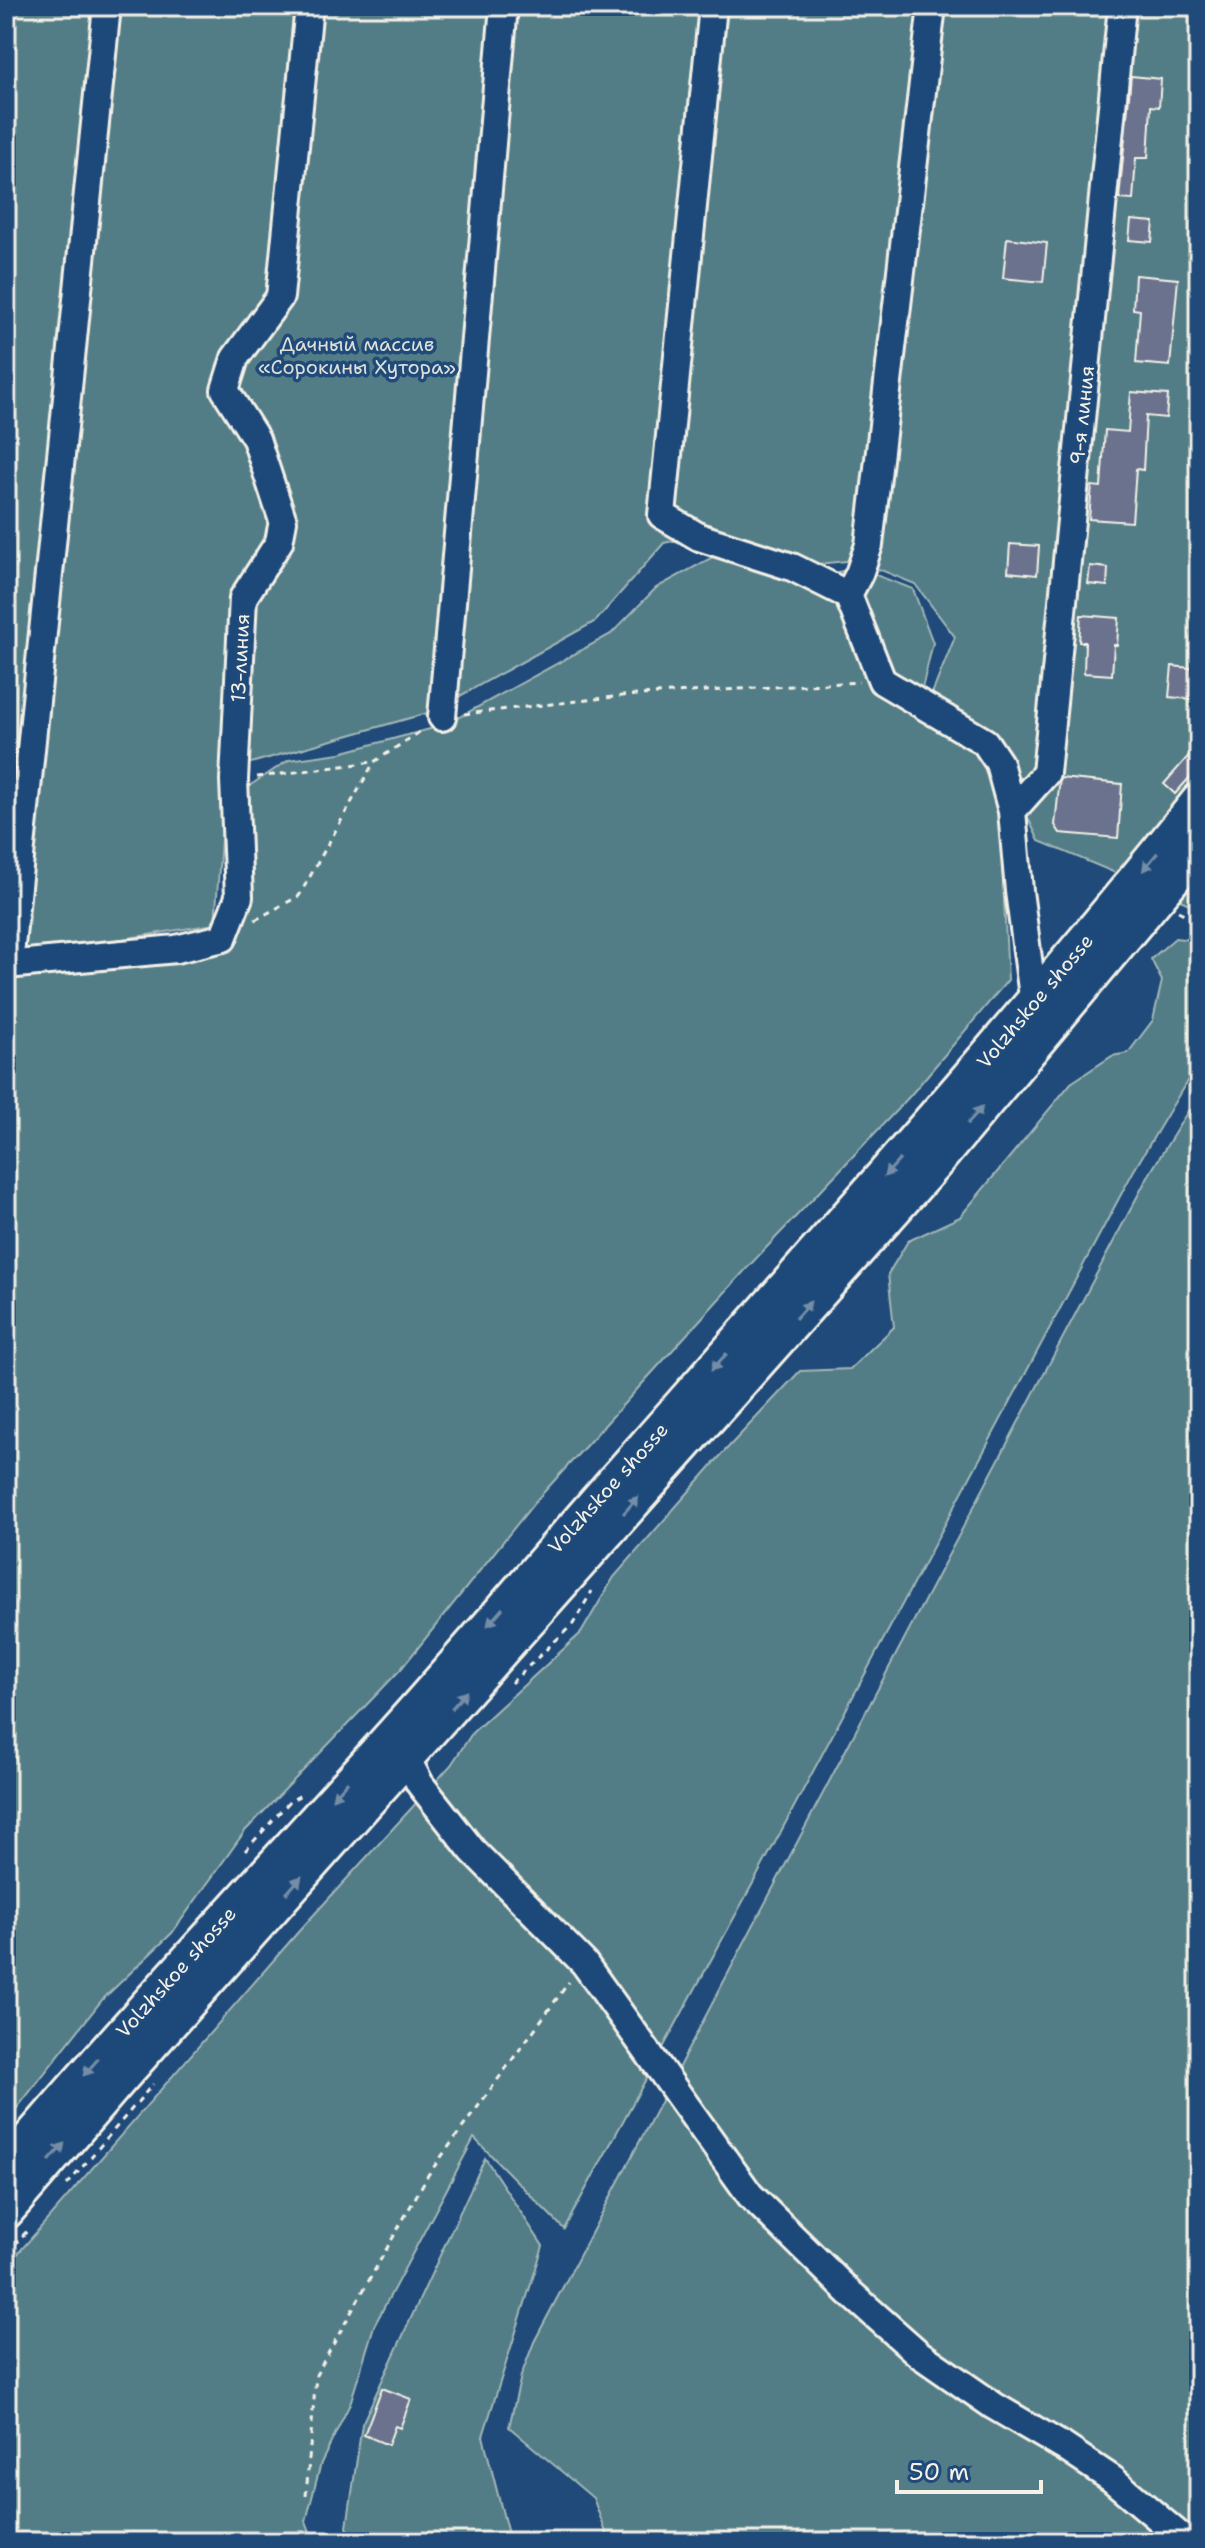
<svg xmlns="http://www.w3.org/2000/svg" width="1205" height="2548" font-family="'Shantell Sans',sans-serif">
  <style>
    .green { fill: #527d86; stroke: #a3b7b7; stroke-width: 2 }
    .building { fill: #6a728e; stroke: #f4f1e8; stroke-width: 2 }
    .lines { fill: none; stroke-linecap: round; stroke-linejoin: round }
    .minor-casing { stroke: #f4f1e8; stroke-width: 32 }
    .major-casing { stroke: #f4f1e8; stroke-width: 40 }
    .path { stroke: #f4f1e8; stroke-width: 3; stroke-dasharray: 6 6; stroke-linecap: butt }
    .minor { stroke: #1f4a7a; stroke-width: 26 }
    .major { stroke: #1f4a7a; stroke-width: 34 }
    .oneway { fill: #748da6 }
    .labels { text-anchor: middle; stroke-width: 7; stroke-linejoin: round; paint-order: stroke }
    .park-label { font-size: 20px; fill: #dce0d9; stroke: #1f4a7a }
    .street-label { font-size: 20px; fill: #f4f1e8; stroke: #1f4a7a }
  </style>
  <rect width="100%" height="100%" fill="#1f4a7a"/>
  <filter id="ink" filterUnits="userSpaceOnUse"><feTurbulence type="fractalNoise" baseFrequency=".0125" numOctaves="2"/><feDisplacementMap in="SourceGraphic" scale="16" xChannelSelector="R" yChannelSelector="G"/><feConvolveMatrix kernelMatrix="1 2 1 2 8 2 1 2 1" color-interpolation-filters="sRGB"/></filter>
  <g filter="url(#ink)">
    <path class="green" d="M 6,6 L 1199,6 L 1199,908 L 1039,841 L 987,732 L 929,701 L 955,637 L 915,584 L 857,560 L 807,565 L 711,533 L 664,543 L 596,621 L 431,712 L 226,770 L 215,924 L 6,958 Z
      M 718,554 L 799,580 L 857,568 L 913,589 L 933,643 L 917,709 L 978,748 L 1000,795 L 1007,827 L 1002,861 L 1008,980 L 909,1097 L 748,1267 L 534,1503 L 401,1669 L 245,1831 L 172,1933 L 102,2000 L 6,2122 L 6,969 L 229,947 L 252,902 L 249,786 L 289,760 L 340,753 L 445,725 L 611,634 L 656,588 Z
      M 1175,938 L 1199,941 L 1199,1061 L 1133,1172 L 770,1852 L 564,2229 L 474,2138 L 374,2326 L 350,2404 L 321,2463 L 306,2521 L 314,2542 L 6,2542 L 6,2267 L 299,1931 L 451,1765 L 473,1732 L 581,1633 L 614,1577 L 722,1454 L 800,1371 L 850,1369 L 894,1327 L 888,1274 L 908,1241 L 960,1217 L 1071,1083 L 1112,1056 L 1128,1053 L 1153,1020 L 1162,981 L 1151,959 Z
      M 1199,1093 L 1199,2542 L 605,2542 L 607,2535 L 593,2498 L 509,2427 L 521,2376 L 534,2342 L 1147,1178 Z
      M 485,2158 L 543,2246 L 483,2436 L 510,2542 L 354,2542 L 347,2527 L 362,2424 Z"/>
    <path class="building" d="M 1131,76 L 1161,79 L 1159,107 L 1151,106 L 1148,158 L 1136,158 L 1133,200 L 1119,199 Z
      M 1131,220 L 1154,222 L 1152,242 L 1129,240 Z
      M 1007,238 L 1047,243 L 1043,282 L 1003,278 Z
      M 1135,275 L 1178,279 L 1170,366 L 1136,363 L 1140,310 L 1133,309 Z
      M 1131,392 L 1168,395 L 1166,418 L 1146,416 L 1143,470 L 1136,469 L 1132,522 L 1089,519 L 1092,486 L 1101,487 L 1105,430 L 1128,432 Z
      M 1010,544 L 1039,546 L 1037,575 L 1008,572 Z
      M 1090,566 L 1108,568 L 1107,586 L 1088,584 Z
      M 1081,615 L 1119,618 L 1117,645 L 1114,645 L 1112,675 L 1084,673 L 1085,642 L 1079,642 Z
      M 1172,666 L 1199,669 L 1199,700 L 1169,697 Z
      M 1199,744 L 1199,767 L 1175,794 L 1164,784 Z
      M 1060,778 L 1122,784 L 1118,838 L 1060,833 L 1055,825 Z
      M 382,2388 L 411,2399 L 400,2428 L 395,2426 L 388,2445 L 364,2435 Z"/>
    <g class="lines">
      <defs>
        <path id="minor" d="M 713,6 L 662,515 L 699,537 L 792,567 L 848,595 L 882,681 L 985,742 L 999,763 L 1012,811 L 1019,891 L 1034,1004
          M 848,595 L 859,574 L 869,545 L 932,6
          M 442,717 L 504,6
          M 1012,811 L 1046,773 L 1122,6
          M 6,965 L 176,949 L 223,938 L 239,897 L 234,780 L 243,598 L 279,542 L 283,521 L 256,439 L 225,390 L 235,358 L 280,297 L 309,6
          M 9,965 L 107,6
          M 399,1744 L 420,1784 L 472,1850 L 584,1963 L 750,2195 L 849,2292 L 919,2354 L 994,2406 L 1064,2447 L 1112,2479 L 1187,2542"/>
        <path id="major" d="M 6,2167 C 132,2018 265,1877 395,1732 C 480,1638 562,1539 647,1444 C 834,1232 1022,1022 1199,801
          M 6,2211 L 119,2080 L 935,1163 L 1199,847"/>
      </defs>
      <use href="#minor" class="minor-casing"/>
      <use href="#major" class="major-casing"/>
      <path class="path" d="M 464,714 L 622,696 L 859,682
        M 257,777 L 373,762
        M 1178,911 L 1199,921
        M 255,920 L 299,896 L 374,762 L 424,729
        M 511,1683 L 573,1624 L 592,1591
        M 245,1851 L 290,1801 L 301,1795
        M 67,2185 L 153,2084
        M 6,2254 L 28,2230
        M 306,2496 L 316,2375 L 428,2175 L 569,1982"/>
      <use href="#minor" class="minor"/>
      <use href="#major" class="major"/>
    </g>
    <defs><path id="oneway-solid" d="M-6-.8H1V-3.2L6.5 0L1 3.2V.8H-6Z" transform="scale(2)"/></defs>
    <g class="oneway">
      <use href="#oneway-solid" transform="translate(1150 862) rotate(129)"/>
      <use href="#oneway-solid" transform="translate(975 1115) rotate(-50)"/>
      <use href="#oneway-solid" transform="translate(892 1168) rotate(132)"/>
      <use href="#oneway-solid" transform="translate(803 1310) rotate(-48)"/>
      <use href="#oneway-solid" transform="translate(719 1362) rotate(132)"/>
      <use href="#oneway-solid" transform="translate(631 1505) rotate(-49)"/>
      <use href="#oneway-solid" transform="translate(495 1617) rotate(131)"/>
      <use href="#oneway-solid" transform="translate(459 1700) rotate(-49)"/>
      <use href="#oneway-solid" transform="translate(340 1790) rotate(132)"/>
      <use href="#oneway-solid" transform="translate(294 1885) rotate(-49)"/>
      <use href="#oneway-solid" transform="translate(91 2067) rotate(131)"/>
      <use href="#oneway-solid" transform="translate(57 2152) rotate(-49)"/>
    </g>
  </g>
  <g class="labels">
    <g class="park-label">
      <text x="357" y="351">Дачный массив<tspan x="357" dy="23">«Сорокины Хутора»</tspan></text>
    </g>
    <g class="street-label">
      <text transform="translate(1082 415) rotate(-84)" y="7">9-я линия</text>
      <text transform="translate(240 658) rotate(-87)" y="7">13-линия</text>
      <text transform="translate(1035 1001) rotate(-50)" y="7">Volzhskoe shosse</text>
      <text transform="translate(608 1488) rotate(-48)" y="7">Volzhskoe shosse</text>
      <text transform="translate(176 1972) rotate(-48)" y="7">Volzhskoe shosse</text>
    </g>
  </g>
  <rect width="1205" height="2548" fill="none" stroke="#1f4a7a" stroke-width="32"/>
  <rect x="16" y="16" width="1173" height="2516" fill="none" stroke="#f4f1e8" stroke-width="3" filter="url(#ink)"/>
  <path d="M897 2480v12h144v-12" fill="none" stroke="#f4f1e8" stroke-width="4"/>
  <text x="909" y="2480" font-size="24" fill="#f4f1e8" stroke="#1f4a7a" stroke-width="6" paint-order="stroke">50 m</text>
</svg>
